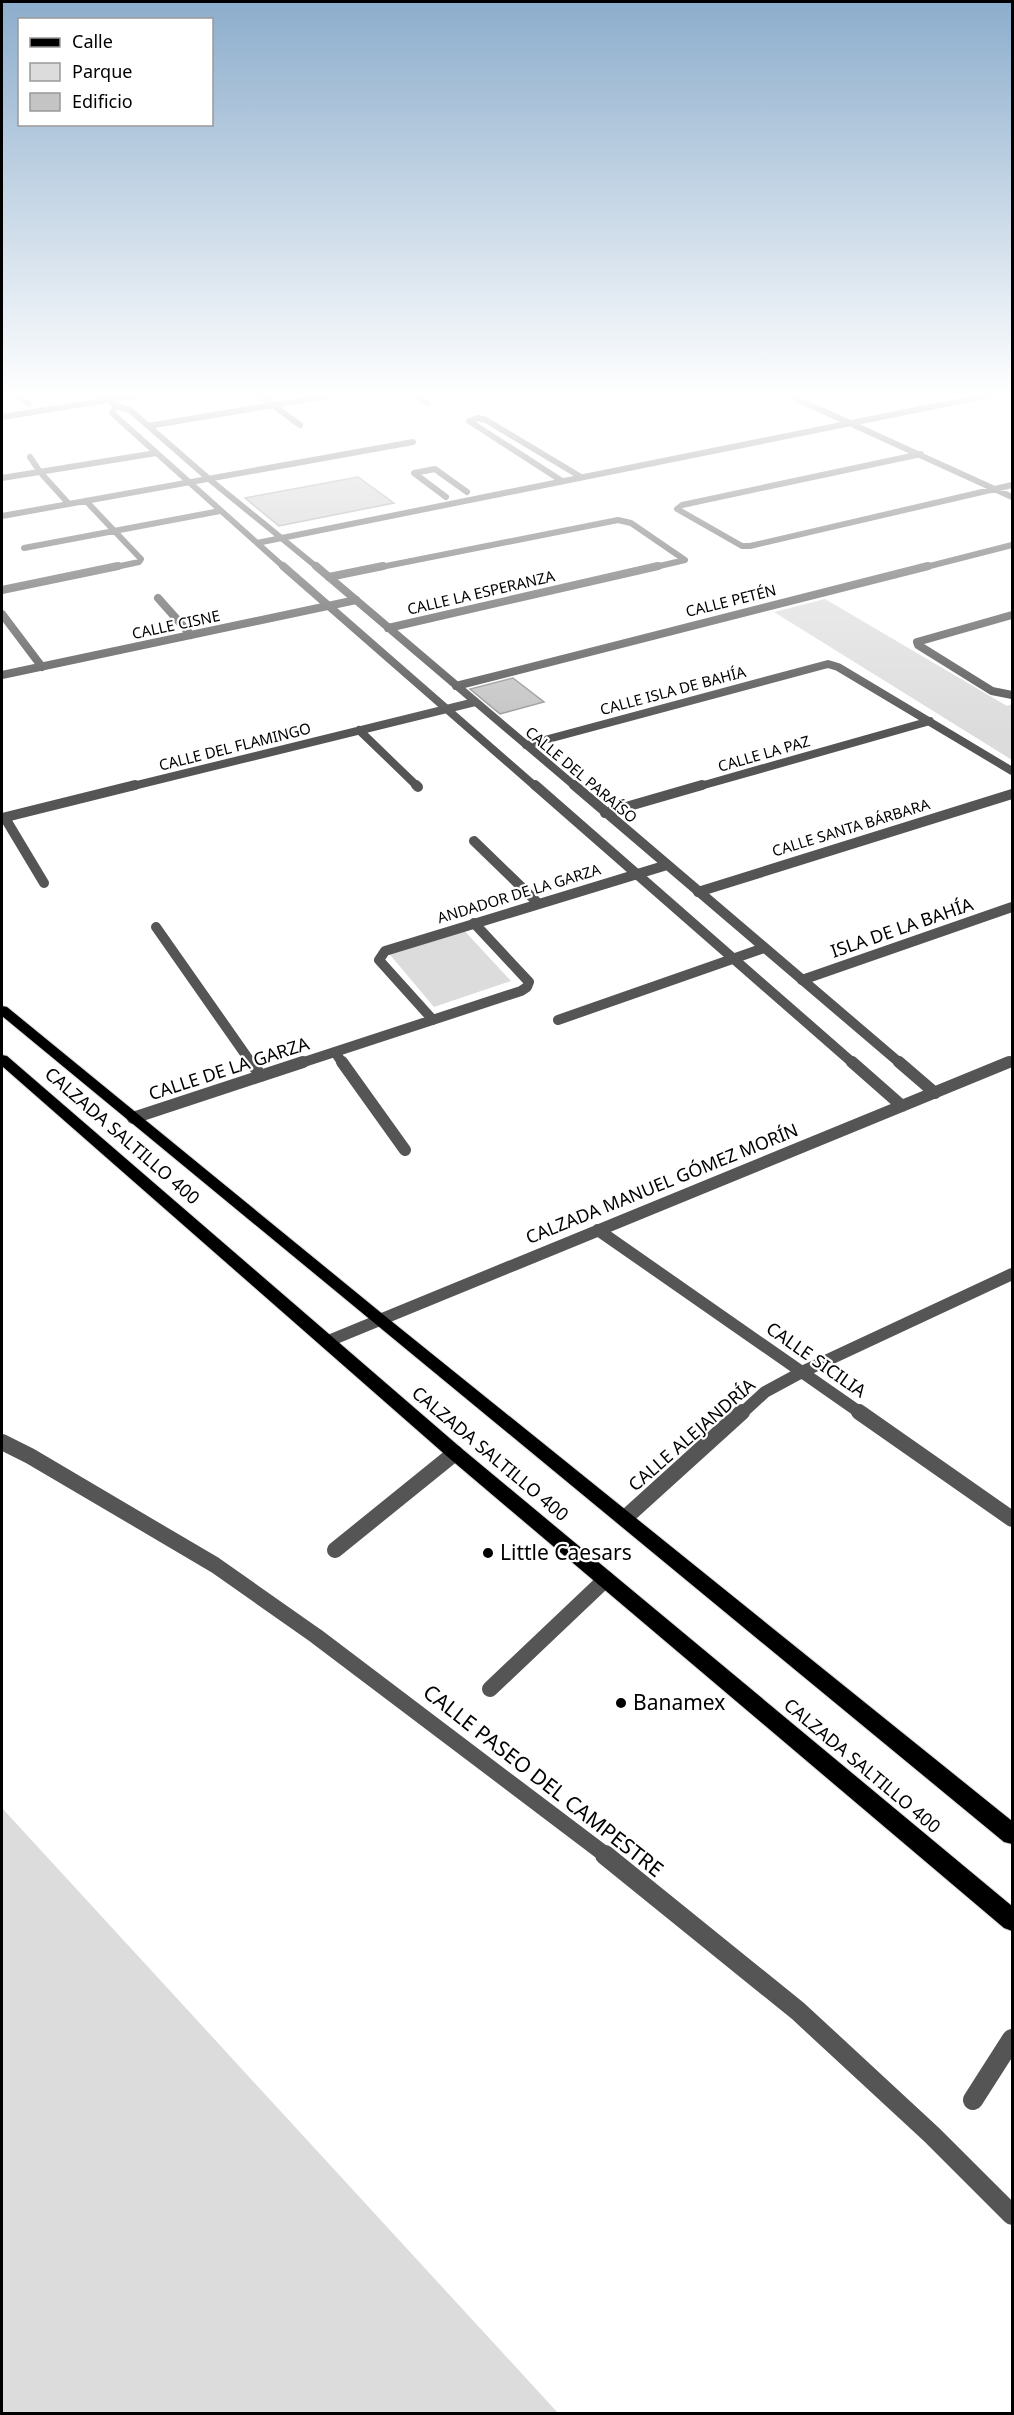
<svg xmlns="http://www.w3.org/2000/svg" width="1014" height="2415" font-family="'Noto Sans',sans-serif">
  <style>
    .green { fill: #dcdcdc }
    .building { fill: #c4c4c4; stroke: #999; stroke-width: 1.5 }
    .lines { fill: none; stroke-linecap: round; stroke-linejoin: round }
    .primary-casing { stroke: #dbdbdb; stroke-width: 2 }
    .service { stroke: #555; stroke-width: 16 }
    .minor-far5 { stroke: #555; stroke-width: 6 }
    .minor-far4 { stroke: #555; stroke-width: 8 }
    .minor-far3 { stroke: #555; stroke-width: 10 }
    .minor-far2 { stroke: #555; stroke-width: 12 }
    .minor-far1 { stroke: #555; stroke-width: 16 }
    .minor { stroke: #555; stroke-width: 20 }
    .tertiary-far3 { stroke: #555; stroke-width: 6 }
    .tertiary-far2 { stroke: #555; stroke-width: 8 }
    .tertiary-far1 { stroke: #555; stroke-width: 10 }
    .tertiary { stroke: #555; stroke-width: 12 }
    .primary { fill: #000; fill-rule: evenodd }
    .poi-dot { fill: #000; stroke: #fff; stroke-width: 2 }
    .labels { text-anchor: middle; stroke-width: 4.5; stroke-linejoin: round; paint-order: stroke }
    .far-street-label { font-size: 15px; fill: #000; stroke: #fff }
    .street-label { font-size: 18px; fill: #000; stroke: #fff }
    .near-poi-label { font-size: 21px; fill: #000; stroke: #fff; text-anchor: start }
    .near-street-label { font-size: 21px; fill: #000; stroke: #fff }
  </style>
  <rect width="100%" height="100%" fill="#fff"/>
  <path class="green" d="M 825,599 L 1007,706 L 1012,704 L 1012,760 L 774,612 Z
    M 460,926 L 511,981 L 434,1007 L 386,950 Z
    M 2,1808 L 558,2413 L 2,2413 Z"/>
  <path class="building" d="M 358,477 L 394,503 L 279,526 L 245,498 Z
    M 513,678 L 544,702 L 500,714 L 470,689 Z"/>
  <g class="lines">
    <defs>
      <path id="primary" d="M 2,1006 L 7,1007 L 385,1316 L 1012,1821 L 1012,1844 L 1004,1842 L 2,1016 Z
        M 2,1055 L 7,1056 L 461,1448 L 1012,1906 L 1012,1931 L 1004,1928 L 449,1458 L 2,1066 Z"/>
    </defs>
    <use href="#primary" class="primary-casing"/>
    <path class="service" d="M 490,1689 L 606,1579"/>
    <path class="minor-far5" d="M 18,394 L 29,404
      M 258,394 L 300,425
      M 414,394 L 428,403
      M 786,394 L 1012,497
      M 2,417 L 145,394
      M 148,426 L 339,394
      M 921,454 L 682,505 L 677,509 L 742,546 L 750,546 L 1012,485
      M 30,457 L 40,472 L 69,504
      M 2,478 L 156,453
      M 562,481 L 469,421 L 478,418 L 486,420 L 581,477
      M 446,497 L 414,473 L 435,469 L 467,492
      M 86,501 L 141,559 L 139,562 L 111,568
      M 2,516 L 413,442
      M 24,548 L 220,511
      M 376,568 L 618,520 L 631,523 L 685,560 L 651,568
      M 922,568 L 1012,545"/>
    <path class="minor-far4" d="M 329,577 L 383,566
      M 2,590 L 118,566
      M 158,598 L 191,635
      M 2,614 L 42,667
      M 1012,615 L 917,642 L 918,645 L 992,691 L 1012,695
      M 388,628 L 658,566
      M 2,675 L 356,600
      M 456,686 L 928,566
      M 359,730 L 418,787
      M 526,745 L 828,664 L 838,667 L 1012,771
      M 129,787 L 475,702
      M 697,787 L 930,721"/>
    <path class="minor-far3" d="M 416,785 L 418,787
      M 605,813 L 702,785
      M 2,818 L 135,785
      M 5,818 L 44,883
      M 474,841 L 539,904
      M 698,892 L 1012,794
      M 156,927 L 252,1064
      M 802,980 L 1012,907
      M 433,1020 L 379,960 L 385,951 L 667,865
      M 558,1020 L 764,948
      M 335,1052 L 343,1064
      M 298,1064 L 521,991 L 527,987 L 529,982 L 474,923"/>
    <path class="minor-far2" d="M 251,1062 L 261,1076
      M 342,1062 L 405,1150
      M 133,1118 L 303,1062
      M 598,1230 L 862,1414
      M 741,1414 L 765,1392 L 802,1372 L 1012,1274"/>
    <path class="minor-far1" d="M 859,1412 L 1012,1519
      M 2,1442 L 30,1456 L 215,1565 L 316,1636 L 607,1856
      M 625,1518 L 742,1412
      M 335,1550 L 455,1453"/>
    <path class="minor" d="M 605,1855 L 798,2011 L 932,2135 L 1012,2215
      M 973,2100 L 1012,2039"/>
    <path class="tertiary-far3" d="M 101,394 L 116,406 L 130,410 L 209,479 L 318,568
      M 116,406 L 112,413 L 285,568
      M 257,543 L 995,394"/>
    <path class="tertiary-far2" d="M 283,566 L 536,787
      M 316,566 L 576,787"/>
    <path class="tertiary-far1" d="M 535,785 L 854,1064
      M 574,785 L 901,1064
      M 1005,1064 L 1012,1061"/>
    <path class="tertiary" d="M 852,1062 L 902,1106
      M 899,1062 L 935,1093
      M 326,1342 L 1009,1062"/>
    <use href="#primary" class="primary"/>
  </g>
  <linearGradient id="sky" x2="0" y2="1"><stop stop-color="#8cadcc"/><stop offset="0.54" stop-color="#fff"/><stop offset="1" stop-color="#fff" stop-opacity="0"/></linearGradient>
  <rect width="1014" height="732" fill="url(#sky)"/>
  <g class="poi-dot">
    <circle cx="488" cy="1553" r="6"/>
    <circle cx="621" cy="1703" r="6"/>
  </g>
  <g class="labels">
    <g class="far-street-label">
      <text transform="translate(481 593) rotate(-13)" y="5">CALLE LA ESPERANZA</text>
      <text transform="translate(731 601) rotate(-14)" y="5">CALLE PETÉN</text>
      <text transform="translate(176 625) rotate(-12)" y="5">CALLE CISNE</text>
      <text transform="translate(673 691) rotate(-15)" y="5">CALLE ISLA DE BAHÍA</text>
      <text transform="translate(235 747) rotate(-14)" y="5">CALLE DEL FLAMINGO</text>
      <text transform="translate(764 754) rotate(-16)" y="5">CALLE LA PAZ</text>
      <text transform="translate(581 775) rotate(40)" y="5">CALLE DEL PARAÍSO</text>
      <text transform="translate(851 828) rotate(-17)" y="5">CALLE SANTA BÁRBARA</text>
      <text transform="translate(519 894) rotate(-17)" y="5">ANDADOR DE LA GARZA</text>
    </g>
    <g class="street-label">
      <text transform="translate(902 928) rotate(-19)" y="6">ISLA DE LA BAHÍA</text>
      <text transform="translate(229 1069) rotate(-18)" y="6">CALLE DE LA GARZA</text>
      <text transform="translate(122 1136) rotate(41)" y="6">CALZADA SALTILLO 400</text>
      <text transform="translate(662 1184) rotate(-22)" y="6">CALZADA MANUEL GÓMEZ MORÍN</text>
      <text transform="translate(816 1360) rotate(35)" y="6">CALLE SICILIA</text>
      <text transform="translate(692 1435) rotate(-41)" y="6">CALLE ALEJANDRÍA</text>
      <text transform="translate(490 1454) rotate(40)" y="6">CALZADA SALTILLO 400</text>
      <text transform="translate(862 1766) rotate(40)" y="6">CALZADA SALTILLO 400</text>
    </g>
    <g class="near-poi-label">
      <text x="500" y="1560">Little Caesars</text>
      <text x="633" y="1710">Banamex</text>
    </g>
    <g class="near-street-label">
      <text transform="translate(543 1781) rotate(38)" y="7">CALLE PASEO DEL CAMPESTRE</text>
    </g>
  </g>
  <rect width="1014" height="2415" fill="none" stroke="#000000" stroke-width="6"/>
  <rect x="18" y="18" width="195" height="108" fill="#ffffff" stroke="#999999" stroke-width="1.5"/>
  <rect x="30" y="38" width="30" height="9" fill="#000000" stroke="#999999" stroke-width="1.5"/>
  <text x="72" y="48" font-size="18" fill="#000000">Calle</text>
  <rect x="30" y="63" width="30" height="18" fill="#dcdcdc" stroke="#999999" stroke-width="1.5"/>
  <text x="72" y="78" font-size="18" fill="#000000">Parque</text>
  <rect x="30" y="93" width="30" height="18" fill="#c4c4c4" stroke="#999999" stroke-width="1.5"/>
  <text x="72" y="108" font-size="18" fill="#000000">Edificio</text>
</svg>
